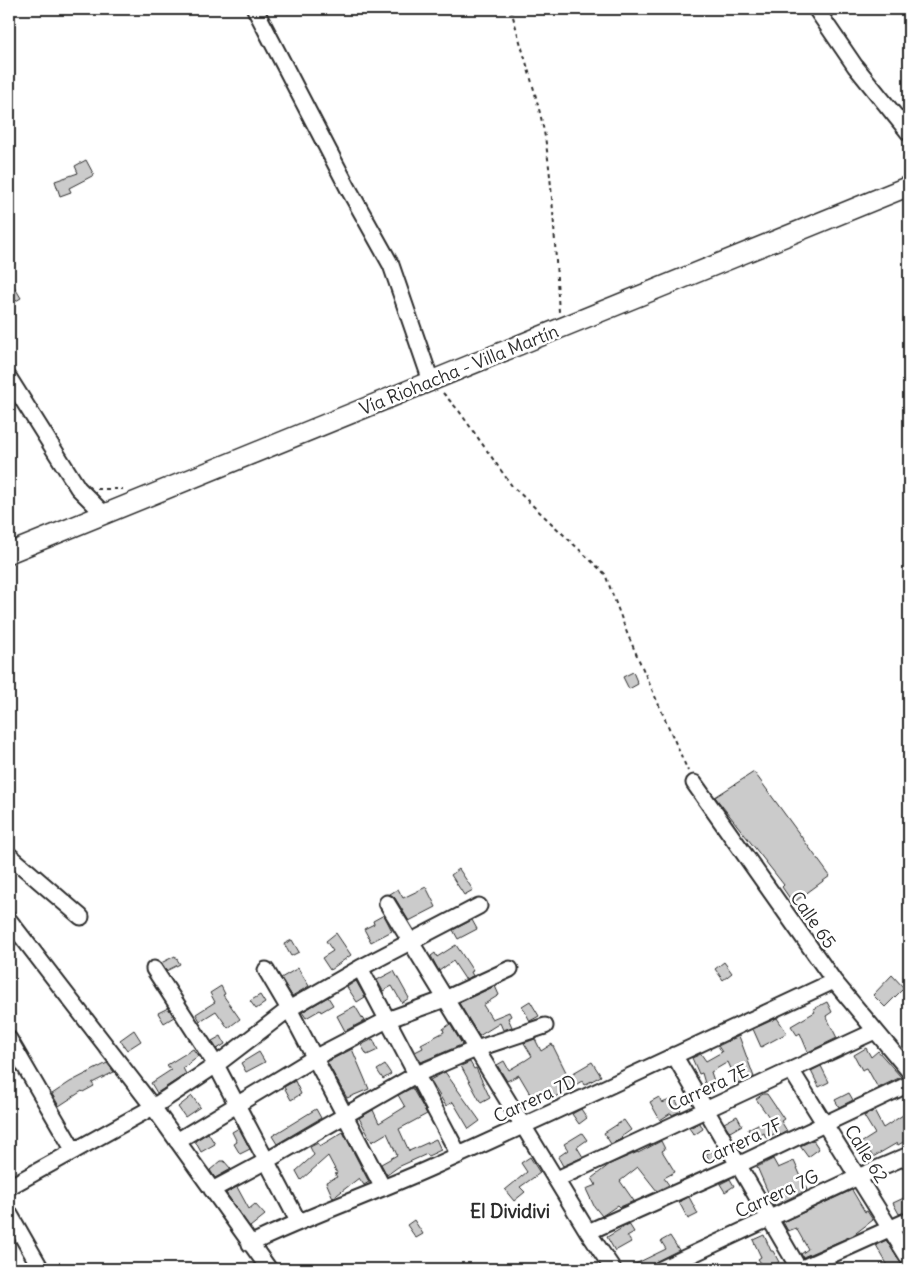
<svg xmlns="http://www.w3.org/2000/svg" width="918" height="1278" font-family="Delius,sans-serif">
  <style>
    .building { fill: #cbcbcb; stroke: #2b2b2b }
    .lines { fill: none; stroke-linecap: round; stroke-linejoin: round }
    .minor-casing { stroke: #2b2b2b; stroke-width: 19 }
    .major-casing { stroke: #2b2b2b; stroke-width: 22 }
    .path { stroke: #2b2b2b; stroke-width: 2; stroke-dasharray: 4 4; stroke-linecap: butt }
    .minor { stroke: #fff; stroke-width: 15 }
    .major { stroke: #fff; stroke-width: 19 }
    .labels { text-anchor: middle; stroke-width: 5; stroke-linejoin: round; paint-order: stroke }
    .street-label { font-size: 18px; fill: #2b2b2b; stroke: #fff }
    .neighbourhood-label { font-size: 19px; font-weight: bold; fill: #2b2b2b; stroke: #fff }
  </style>
  <rect width="100%" height="100%" fill="#fff"/>
  <filter id="ink" filterUnits="userSpaceOnUse"><feTurbulence type="fractalNoise" baseFrequency=".02" numOctaves="2"/><feDisplacementMap in="SourceGraphic" scale="10" xChannelSelector="R" yChannelSelector="G"/><feConvolveMatrix kernelMatrix="1 2 1 2 8 2 1 2 1" color-interpolation-filters="sRGB"/></filter>
  <g filter="url(#ink)">
    <path class="building" d="M 86,160 L 94,175 L 69,188 L 71,192 L 60,196 L 55,181 L 78,173 L 75,166 Z
      M 9,278 L 21,298 L 9,305 Z
      M 633,672 L 638,684 L 629,689 L 623,677 Z
      M 754,772 L 830,876 L 793,903 L 782,887 L 784,885 L 715,797 Z
      M 459,869 L 473,890 L 464,895 L 451,875 Z
      M 426,887 L 436,907 L 409,921 L 395,898 L 390,894 L 398,889 L 403,898 Z
      M 384,915 L 392,931 L 371,942 L 364,929 L 374,924 L 373,921 Z
      M 472,920 L 477,929 L 458,939 L 453,930 Z
      M 336,933 L 351,955 L 330,970 L 322,958 L 333,951 L 326,941 Z
      M 292,940 L 299,952 L 291,956 L 284,944 Z
      M 456,945 L 473,971 L 471,972 L 473,976 L 465,979 L 453,961 L 439,971 L 431,956 L 435,953 L 437,957 Z
      M 175,956 L 180,964 L 166,971 L 161,963 Z
      M 724,962 L 732,973 L 723,980 L 715,969 Z
      M 298,968 L 309,986 L 292,996 L 281,978 Z
      M 394,971 L 409,998 L 402,1003 L 392,986 L 383,991 L 377,980 Z
      M 892,975 L 904,988 L 885,1007 L 873,995 Z
      M 356,981 L 365,997 L 357,1002 L 347,987 Z
      M 221,986 L 225,994 L 223,995 L 240,1019 L 228,1028 L 216,1011 L 200,1021 L 196,1014 L 215,1002 L 210,993 Z
      M 495,986 L 499,995 L 483,1005 L 492,1019 L 509,1012 L 511,1016 L 508,1018 L 512,1027 L 503,1030 L 500,1023 L 479,1036 L 459,1003 Z
      M 260,995 L 265,1003 L 256,1009 L 250,1001 Z
      M 328,997 L 333,1005 L 321,1012 L 320,1010 L 306,1018 L 302,1012 Z
      M 530,1001 L 539,1016 L 530,1021 L 522,1006 Z
      M 827,1002 L 832,1012 L 826,1016 L 837,1038 L 808,1052 L 800,1033 L 797,1035 L 791,1026 L 815,1012 L 813,1009 Z
      M 355,1006 L 364,1021 L 345,1031 L 337,1016 Z
      M 168,1008 L 174,1017 L 164,1023 L 158,1013 Z
      M 777,1018 L 787,1033 L 761,1047 L 753,1029 Z
      M 450,1024 L 462,1044 L 461,1045 L 421,1062 L 415,1052 L 423,1048 L 421,1044 L 444,1032 L 443,1029 Z
      M 134,1030 L 141,1041 L 127,1050 L 120,1040 Z
      M 221,1036 L 225,1044 L 217,1049 L 212,1041 Z
      M 739,1036 L 754,1077 L 738,1084 L 728,1062 L 711,1072 L 715,1084 L 706,1087 L 702,1073 L 699,1074 L 692,1058 L 701,1054 L 706,1061 L 722,1052 L 718,1046 Z
      M 373,1039 L 378,1050 L 367,1055 L 361,1045 Z
      M 535,1039 L 541,1051 L 552,1044 L 568,1076 L 592,1062 L 601,1076 L 584,1085 L 582,1081 L 548,1101 L 543,1091 L 532,1097 L 519,1075 L 507,1081 L 497,1065 L 504,1061 L 509,1070 L 526,1060 L 532,1056 L 524,1043 Z
      M 866,1048 L 871,1057 L 878,1051 L 901,1077 L 878,1088 L 867,1068 L 862,1070 L 854,1055 Z
      M 193,1049 L 198,1056 L 190,1062 L 191,1063 L 183,1068 L 186,1074 L 157,1093 L 151,1083 L 171,1070 L 167,1065 Z
      M 352,1049 L 369,1089 L 347,1098 L 327,1062 Z
      M 259,1052 L 265,1062 L 246,1072 L 241,1063 Z
      M 470,1062 L 474,1069 L 476,1068 L 490,1098 L 481,1103 L 461,1066 Z
      M 107,1063 L 114,1072 L 92,1083 L 94,1086 L 83,1092 L 82,1091 L 59,1106 L 52,1094 L 70,1082 Z
      M 385,1065 L 391,1074 L 383,1079 L 377,1070 Z
      M 821,1066 L 829,1082 L 819,1087 L 811,1071 Z
      M 445,1072 L 480,1121 L 469,1129 L 453,1102 L 446,1106 L 430,1080 Z
      M 295,1081 L 301,1094 L 291,1100 L 284,1087 Z
      M 412,1088 L 427,1114 L 399,1129 L 409,1151 L 436,1139 L 441,1150 L 428,1156 L 427,1154 L 398,1167 L 387,1175 L 381,1164 L 397,1155 L 387,1133 L 372,1142 L 359,1118 L 373,1110 L 379,1123 L 405,1107 L 398,1095 Z
      M 849,1093 L 853,1100 L 839,1107 L 835,1100 Z
      M 763,1094 L 767,1094 L 784,1119 L 781,1121 L 787,1131 L 778,1136 L 776,1133 L 766,1138 L 764,1133 L 753,1139 L 748,1129 L 768,1119 L 769,1117 L 756,1099 Z
      M 192,1096 L 200,1107 L 185,1117 L 178,1107 Z
      M 659,1097 L 662,1103 L 675,1098 L 681,1111 L 672,1115 L 671,1113 L 660,1120 L 650,1102 Z
      M 316,1109 L 321,1118 L 277,1144 L 272,1136 Z
      M 581,1109 L 587,1118 L 579,1124 L 572,1114 Z
      M 874,1111 L 883,1128 L 903,1115 L 909,1125 L 909,1139 L 898,1145 L 897,1143 L 873,1157 L 868,1149 L 861,1154 L 856,1146 L 875,1134 L 864,1116 Z
      M 737,1116 L 742,1125 L 730,1132 L 724,1123 Z
      M 624,1120 L 631,1130 L 621,1137 L 622,1138 L 621,1139 L 611,1144 L 604,1133 Z
      M 700,1123 L 703,1129 L 694,1135 L 689,1128 Z
      M 239,1128 L 250,1149 L 240,1154 L 234,1144 L 237,1142 L 232,1132 Z
      M 343,1132 L 369,1182 L 364,1185 L 359,1178 L 333,1198 L 326,1182 L 337,1177 L 335,1174 L 337,1173 L 328,1156 L 301,1180 L 296,1171 L 314,1155 L 310,1147 L 318,1143 L 320,1146 Z
      M 208,1133 L 215,1144 L 201,1152 L 195,1141 Z
      M 582,1133 L 587,1140 L 577,1147 L 583,1157 L 563,1166 L 558,1157 L 568,1150 L 564,1144 Z
      M 813,1140 L 819,1149 L 808,1157 L 800,1146 Z
      M 661,1141 L 665,1149 L 662,1151 L 675,1172 L 664,1178 L 669,1185 L 657,1191 L 638,1167 L 620,1181 L 634,1201 L 620,1207 L 618,1205 L 602,1216 L 594,1206 L 586,1189 L 596,1185 L 592,1178 L 610,1164 L 638,1152 L 638,1153 Z
      M 714,1150 L 719,1159 L 711,1163 L 706,1154 Z
      M 530,1157 L 540,1173 L 520,1187 L 525,1192 L 514,1201 L 505,1190 L 527,1172 L 521,1163 Z
      M 773,1159 L 778,1168 L 794,1161 L 807,1190 L 774,1206 L 757,1167 Z
      M 221,1161 L 224,1161 L 231,1169 L 215,1178 L 210,1170 Z
      M 730,1179 L 734,1186 L 725,1192 L 720,1184 Z
      M 237,1187 L 249,1209 L 255,1204 L 265,1215 L 250,1227 L 226,1193 Z
      M 852,1190 L 865,1212 L 867,1211 L 873,1220 L 852,1236 L 803,1257 L 801,1254 L 808,1249 L 796,1228 L 788,1231 L 783,1222 Z
      M 689,1197 L 698,1214 L 688,1219 L 679,1202 Z
      M 906,1197 L 909,1203 L 909,1211 L 899,1214 L 893,1203 Z
      M 414,1220 L 423,1234 L 416,1238 L 407,1225 Z
      M 629,1224 L 634,1232 L 627,1236 L 631,1242 L 615,1251 L 607,1237 Z
      M 764,1235 L 771,1251 L 773,1251 L 779,1262 L 765,1269 L 758,1259 L 761,1257 L 753,1240 Z
      M 670,1236 L 679,1250 L 657,1261 L 653,1264 L 652,1269 L 625,1269 L 666,1249 L 661,1241 Z
      M 886,1240 L 901,1264 L 905,1267 L 902,1269 L 890,1269 L 876,1245 Z"/>
    <g class="lines">
      <defs>
        <path id="minor" d="M 255,9 L 348,188 L 391,265 L 431,381
          M 816,9 L 855,66 L 909,133
          M 9,378 L 78,488 L 104,514
          M 694,783 L 834,981 L 909,1071
          M 9,855 L 81,917
          M 387,903 L 588,1232 L 613,1269
          M 9,920 L 153,1107 L 269,1269
          M 360,968 L 459,1155
          M 154,969 L 216,1065 L 298,1221
          M 266,970 L 289,1009 L 383,1188
          M 9,1039 L 74,1151
          M 674,1055 L 799,1269
          M 791,1070 L 909,1259
          M 177,1141 L 314,1058 L 387,1020 L 445,999 L 510,969
          M 557,1179 L 875,1031
          M 9,1187 L 153,1107 L 216,1065 L 289,1009 L 360,968 L 479,906
          M 212,1190 L 266,1161 L 417,1074 L 476,1049 L 545,1026
          M 9,1213 L 41,1269
          M 588,1232 L 738,1165 L 909,1084
          M 250,1244 C 308,1216 369,1195 428,1169 C 564,1108 699,1044 834,981
          M 661,1269 L 858,1177 L 909,1155
          M 800,1269 L 909,1220"/>
        <path id="major" d="M 9,553 L 909,186"/>
      </defs>
      <use href="#minor" class="minor-casing"/>
      <use href="#major" class="major-casing"/>
      <path class="path" d="M 511,9 C 522,52 537,93 545,137 C 554,195 555,254 559,312
        M 443,393 L 459,411 L 512,486 L 605,574 L 627,633 L 688,771
        M 97,489 L 123,489"/>
      <use href="#minor" class="minor"/>
      <use href="#major" class="major"/>
    </g>
  </g>
  <g class="labels">
    <g class="street-label">
      <text transform="translate(459 370) rotate(-22)" y="6">Vía Riohacha - Villa Martín</text>
      <text transform="translate(813 920) rotate(55)" y="6">Calle 65</text>
      <text transform="translate(708 1088) rotate(-25)" y="6">Carrera 7E</text>
      <text transform="translate(535 1099) rotate(-25)" y="6">Carrera 7D</text>
      <text transform="translate(742 1142) rotate(-25)" y="6">Carrera 7F</text>
      <text transform="translate(866 1154) rotate(58)" y="6">Calle 62</text>
      <text transform="translate(777 1194) rotate(-25)" y="6">Carrera 7G</text>
    </g>
    <g class="neighbourhood-label">
      <text x="510" y="1218">El Dividivi</text>
    </g>
  </g>
  <rect width="918" height="1278" fill="none" stroke="#fff" stroke-width="30"/>
  <rect x="15" y="15" width="888" height="1248" fill="none" stroke="#2b2b2b" stroke-width="2" filter="url(#ink)"/>
</svg>
